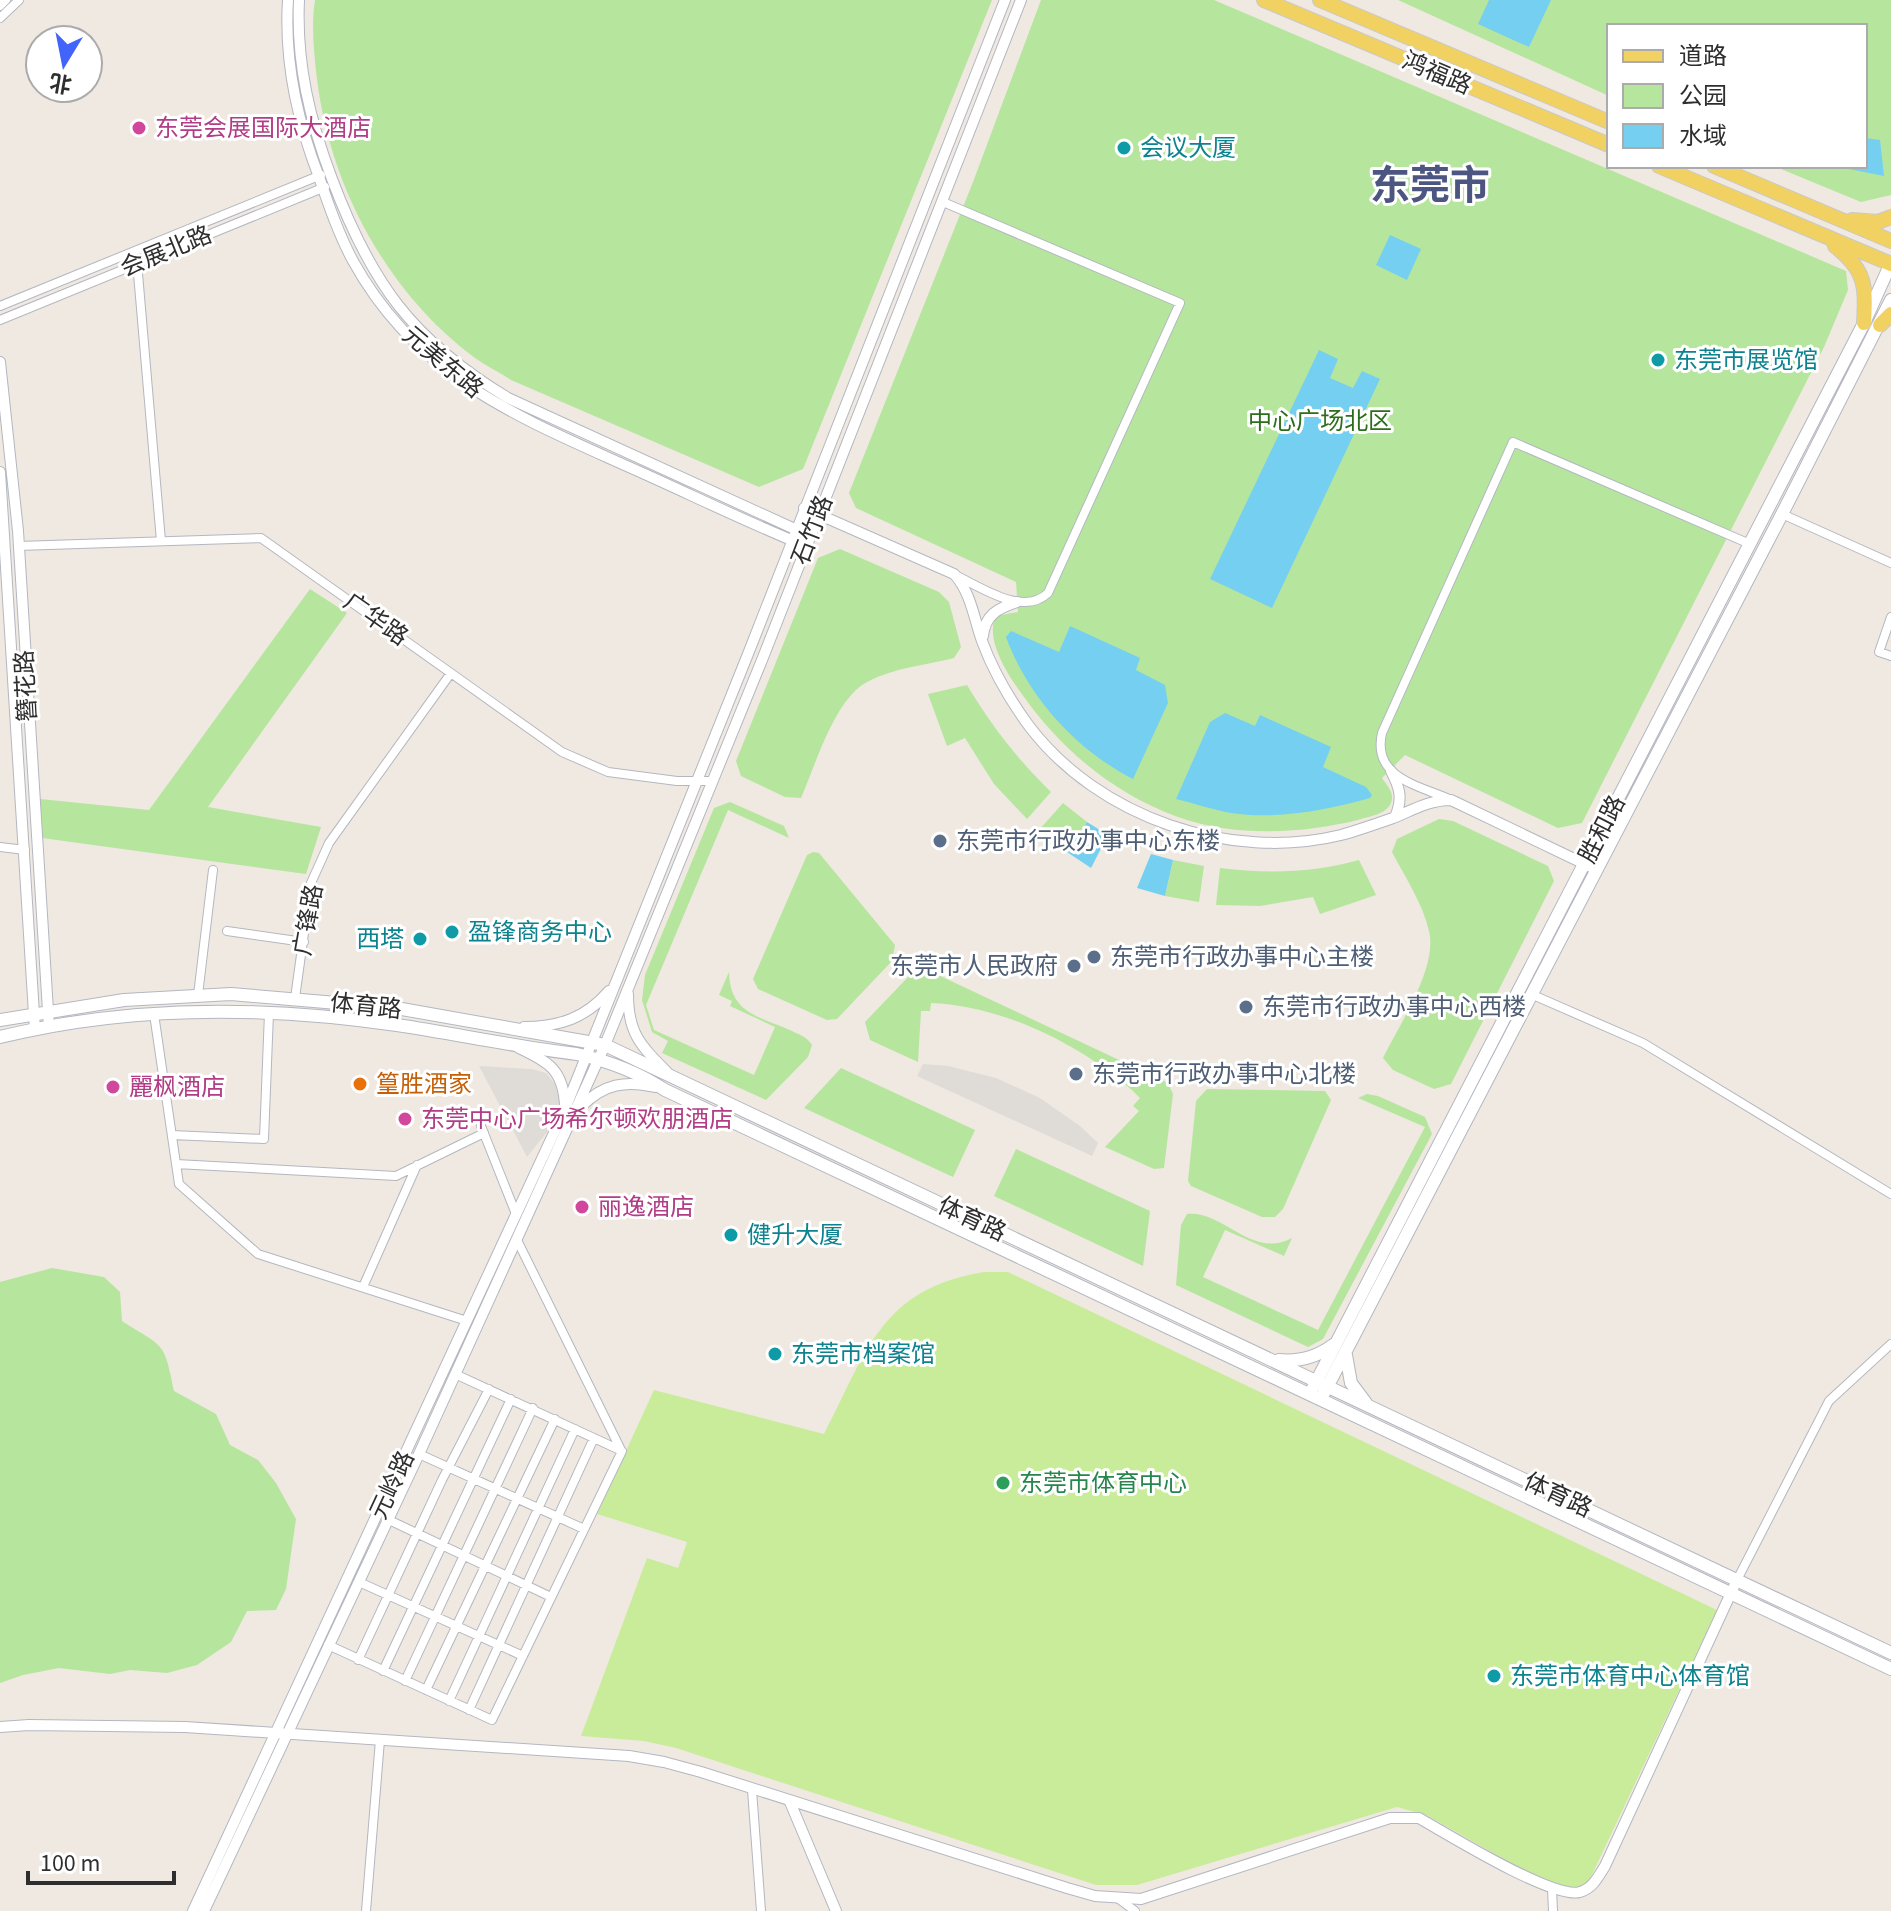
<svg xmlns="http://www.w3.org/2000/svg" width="1891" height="1911" font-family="'Source Sans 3','Noto Sans SC',sans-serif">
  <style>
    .green { fill: #b6e59e }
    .pitch { fill: #c9ec9a }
    .plaza { fill: #dfdcd8 }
    .water { fill: #75cff0 }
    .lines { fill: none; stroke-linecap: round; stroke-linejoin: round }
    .minor-casing { stroke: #b4b7c1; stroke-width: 10 }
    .tertiary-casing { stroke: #b4b7c1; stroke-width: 12 }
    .secondary-casing { stroke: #b4b7c1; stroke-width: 14 }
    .primary-casing { stroke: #c9c9c9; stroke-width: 16 }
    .minor { stroke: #fff; stroke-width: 8 }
    .tertiary { stroke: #fff; stroke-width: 10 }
    .secondary { stroke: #fff; stroke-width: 12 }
    .primary { stroke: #f2d163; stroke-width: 14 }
    .hotel-dot { fill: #d1479c; stroke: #fff; stroke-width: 3 }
    .culture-dot { fill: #0f9aa8; stroke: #fff; stroke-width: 3 }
    .service-dot { fill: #5c6f8a; stroke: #fff; stroke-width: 3 }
    .food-dot { fill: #e8710a; stroke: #fff; stroke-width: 3 }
    .leisure-dot { fill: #2e9e5b; stroke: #fff; stroke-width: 3 }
    .labels { text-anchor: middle; stroke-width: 6; stroke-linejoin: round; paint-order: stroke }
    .street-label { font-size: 24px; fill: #2e2e2e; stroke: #fff }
    .hotel-label { font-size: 24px; fill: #b23c85; stroke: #fff; text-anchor: start }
    .culture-label { font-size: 24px; fill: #0d838f; stroke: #fff; text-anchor: start }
    .park-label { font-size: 24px; fill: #2c6e1b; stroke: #fff }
    .service-label { font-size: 24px; fill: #4e5e75; stroke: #fff; text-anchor: start }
    .food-label { font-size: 24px; fill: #c56008; stroke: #fff; text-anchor: start }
    .leisure-label { font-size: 24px; fill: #27864d; stroke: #fff; text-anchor: start }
    .town-label { font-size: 40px; font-weight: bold; fill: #4d5680; stroke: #fff }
  </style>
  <rect width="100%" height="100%" fill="#efe9e1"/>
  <path class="green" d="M 315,0 L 992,0 L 803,469 L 759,487 L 511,380 C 499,372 486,366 475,358 C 387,293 330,186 317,79 C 314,54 311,25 315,0 Z
    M 1041,0 L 1214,0 L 1846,271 L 1848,290 L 1824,347 L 1582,823 L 1558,828 L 1405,755 L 1382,778 C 1386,784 1393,791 1392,799 C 1390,814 1370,816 1358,820 C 1301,834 1234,837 1178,817 C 1112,793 1059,748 1019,690 C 1007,673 986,640 995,618 L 1001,615 L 1018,612 L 1016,582 L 856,508 L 849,493 L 973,182 Z
    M 1398,0 L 1891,0 L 1891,195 L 1861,202 L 1774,166 L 1865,166 L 1865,26 L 1609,26 L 1609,96 Z
    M 840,549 L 939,592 L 949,602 L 961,647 L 954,658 C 926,665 894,668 869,681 C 835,697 816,764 801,798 L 785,797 L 741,776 L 736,761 L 818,558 Z
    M 310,589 L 347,613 L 208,807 L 321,827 L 306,874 L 42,838 L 40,799 L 149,810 Z
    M 967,685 C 991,725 1017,759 1051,792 L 1027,819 L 994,784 L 965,738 L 947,746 L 928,694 Z
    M 730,802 L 784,826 L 789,838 L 728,810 L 646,1005 L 654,1030 L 754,1075 L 775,1027 L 730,1006 L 732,1001 L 719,995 L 729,972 C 730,1014 759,1016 792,1031 C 800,1035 807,1037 812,1045 L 808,1057 L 766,1100 L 662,1053 L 668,1041 L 652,1032 L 642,1000 L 645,975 L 714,808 Z
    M 1063,803 L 1087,822 L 1067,852 L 1039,830 Z
    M 1439,819 L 1453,821 L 1548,866 L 1554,881 L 1451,1084 L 1434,1089 L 1393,1070 L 1383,1058 C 1399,1025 1438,968 1429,931 C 1423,904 1405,877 1392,852 L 1397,839 Z
    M 813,852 L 819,853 L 895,945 L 892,961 L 837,1019 L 827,1020 L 758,989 L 753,979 L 807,855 Z
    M 1173,860 L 1204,866 L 1199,902 L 1165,896 Z
    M 1359,860 L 1376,895 L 1320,914 L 1313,897 L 1260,906 L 1216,905 L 1220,868 C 1268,874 1312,873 1359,860 Z
    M 918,972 L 936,974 L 1168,1083 L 1173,1094 L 1164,1168 L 1154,1169 L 1105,1147 L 1139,1111 L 1133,1106 L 1140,1098 L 1133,1091 C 1080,1044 1003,1006 931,1003 L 930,1011 L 921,1011 L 918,1062 L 870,1040 L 865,1022 L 910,975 Z
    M 841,1068 L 975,1130 L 953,1177 L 804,1108 Z
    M 1207,1089 L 1325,1091 L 1331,1100 L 1283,1209 L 1275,1217 L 1262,1217 L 1191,1186 L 1188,1181 L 1196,1101 Z
    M 1367,1094 L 1378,1096 L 1425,1117 L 1432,1134 L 1323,1339 L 1308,1347 L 1176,1285 L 1181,1225 L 1187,1214 C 1224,1210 1252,1260 1292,1238 L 1284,1256 L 1225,1230 L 1203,1277 L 1318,1330 L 1425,1127 L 1358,1098 Z
    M 1016,1149 L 1150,1211 L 1143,1266 L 994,1196 Z
    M 52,1268 L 104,1277 L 120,1292 L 122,1321 C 164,1348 164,1340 174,1391 L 216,1414 L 230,1445 L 258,1460 L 276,1483 L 296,1519 L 286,1589 L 276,1610 L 247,1611 L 231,1642 L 197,1665 L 167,1673 L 130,1670 L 110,1674 L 59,1668 L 23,1675 L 0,1683 L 0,1282 Z"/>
  <path class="pitch" d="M 984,1272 L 1008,1272 L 1717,1610 L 1589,1881 L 1578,1888 L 1555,1888 L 1426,1815 L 1397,1807 L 1137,1885 L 1096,1885 L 676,1748 L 644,1741 L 581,1736 L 647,1558 L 678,1568 L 687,1542 L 597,1514 L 654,1390 L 824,1434 C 867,1352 880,1289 984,1272 Z"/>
  <path class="plaza" d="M 923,1064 L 948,1066 L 996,1078 L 1040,1098 L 1080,1126 L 1098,1143 L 1092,1156 L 917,1076 Z
    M 479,1066 L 532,1069 L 546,1073 L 555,1084 L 560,1103 L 551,1127 L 527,1157 Z"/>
  <path class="water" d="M 1489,0 L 1551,0 L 1529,47 L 1478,24 Z
    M 1865,138 L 1880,140 L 1884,176 L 1834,166 L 1865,166 Z
    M 1390,235 L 1421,249 L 1407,280 L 1376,265 Z
    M 1319,350 L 1338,359 L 1330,378 L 1353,388 L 1362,371 L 1380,379 L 1272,608 L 1210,579 Z
    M 1070,626 L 1140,658 L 1136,670 L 1165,685 L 1168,703 L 1133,779 C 1076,750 1028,697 1006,637 L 1011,631 L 1059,652 Z
    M 1225,713 L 1255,726 L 1260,715 L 1331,747 L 1323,767 L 1366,787 L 1372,795 L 1370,798 C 1327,810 1277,820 1231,813 C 1213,810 1194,803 1176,799 L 1210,722 Z
    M 1087,822 L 1108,835 L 1091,868 L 1067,852 Z
    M 1151,854 L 1173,860 L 1165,896 L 1137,888 Z"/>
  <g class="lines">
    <defs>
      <path id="minor" d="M 0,6 L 6,0
        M 0,18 L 19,0
        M 943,202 L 1180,303 L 1048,593 C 1023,617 981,587 955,575
        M 137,262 L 161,541
        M 0,306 L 321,175
        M 0,320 L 325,187
        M 1782,514 L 1891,563
        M 18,546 L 261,538 L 562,752 L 608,772 L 677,781 L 712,781
        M 1891,617 L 1879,652 L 1891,656
        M 1449,799 C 1417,785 1372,777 1382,733 L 1513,442 L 1750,544
        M 0,847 L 25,850
        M 227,931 L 304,942
        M 198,995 L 213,870
        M 1533,995 L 1643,1043 L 1891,1194
        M 295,998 L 311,883 L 329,843 L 451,673
        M 154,1014 L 179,1184 L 258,1254 L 467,1321
        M 481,1126 L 516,1214
        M 172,1135 L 264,1139 L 269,1013
        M 176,1164 L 396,1176 L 484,1133
        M 517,1240 L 621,1450
        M 363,1287 L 417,1165
        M 419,1454 L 584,1529
        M 389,1520 L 551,1597
        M 1737,1580 L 1829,1401 L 1891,1344
        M 359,1582 L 523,1656
        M 328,1645 L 492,1720 L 622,1451 L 455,1374
        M 358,1660 L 442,1480 L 489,1389
        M 383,1671 L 511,1399
        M 405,1681 L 533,1408
        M 426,1690 L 555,1419
        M 449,1701 L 575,1429
        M 469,1710 L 594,1438
        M 752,1790 L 761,1911
        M 1552,1889 L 1553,1911
        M 1119,1899 L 1135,1911
        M 366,1911 L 380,1740"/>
      <path id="tertiary" d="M 288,0 C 284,62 297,120 319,177 C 329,206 339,235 353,261 C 417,377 516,416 629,467 C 688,493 746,522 806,546
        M 299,0 C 296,63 310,121 332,179 C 371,283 412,340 508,398 L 810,536
        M 0,362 L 18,531 L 49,1027
        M 0,472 L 35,1030
        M 804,508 L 954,574 C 971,592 974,619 982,641 C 993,671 1010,700 1029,726 C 1099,818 1230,862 1341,835 C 1359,830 1376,824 1393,818 C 1413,810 1429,800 1451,800 L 1591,867
        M 983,636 C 985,615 998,608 1017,602
        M 1391,771 C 1400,788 1403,799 1395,817
        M 628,994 C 628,1033 640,1045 667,1072
        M 524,1027 C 559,1027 586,1018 609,991
        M 519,1048 C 549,1062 563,1070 565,1105
        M 582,1106 C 603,1084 626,1080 655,1087
        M 0,1727 L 29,1725 L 185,1727 L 629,1756 L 664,1762 L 701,1772 L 1067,1888 L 1095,1896 L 1141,1899 L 1390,1818 L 1419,1818 C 1447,1834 1554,1900 1580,1892 C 1593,1888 1598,1877 1605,1866 L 1737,1580
        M 790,1802 L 836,1911
        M 193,1911 L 565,1109 L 748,654 L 1005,0
        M 204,1911 L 419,1454 L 605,1045 L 762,660 L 1021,0"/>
      <path id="secondary" d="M 0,1020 L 124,1000 L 231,994 L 396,1008 L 605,1045 L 1891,1653
        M 0,1037 C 130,1005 266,1006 397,1025 C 457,1034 517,1047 577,1054 C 608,1061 638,1072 665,1090 L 1891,1669
        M 1346,1355 L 1351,1383 L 1366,1403
        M 1279,1360 C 1300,1362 1317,1357 1333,1345
        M 1313,1388 L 1864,323 L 1891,263
        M 1324,1393 L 1782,514 L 1891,300"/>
      <path id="primary" d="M 1264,0 L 1609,145
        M 1320,0 L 1609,122
        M 1659,166 L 1891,264
        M 1714,166 L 1891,241
        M 1852,220 L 1878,222 L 1891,217
        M 1835,246 C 1866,270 1866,286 1864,323
        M 1880,325 L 1891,314"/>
    </defs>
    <use href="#minor" class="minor-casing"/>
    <use href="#tertiary" class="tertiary-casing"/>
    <use href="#secondary" class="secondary-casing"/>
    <use href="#primary" class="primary-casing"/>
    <use href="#minor" class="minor"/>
    <use href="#tertiary" class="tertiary"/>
    <use href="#secondary" class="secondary"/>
    <use href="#primary" class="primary"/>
  </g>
  <g class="hotel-dot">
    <circle cx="139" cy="128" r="8"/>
    <circle cx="113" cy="1087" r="8"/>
    <circle cx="405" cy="1119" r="8"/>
    <circle cx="582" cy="1207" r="8"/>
  </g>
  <g class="culture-dot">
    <circle cx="1124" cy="148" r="8"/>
    <circle cx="1658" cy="360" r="8"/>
    <circle cx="452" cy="932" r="8"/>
    <circle cx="420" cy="939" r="8"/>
    <circle cx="731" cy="1235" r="8"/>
    <circle cx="775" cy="1354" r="8"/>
    <circle cx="1494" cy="1676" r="8"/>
  </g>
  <g class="service-dot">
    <circle cx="940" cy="841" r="8"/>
    <circle cx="1094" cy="957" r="8"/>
    <circle cx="1074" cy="966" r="8"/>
    <circle cx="1246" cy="1007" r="8"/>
    <circle cx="1076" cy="1074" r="8"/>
  </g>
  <circle class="food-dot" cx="360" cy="1084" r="8"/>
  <circle class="leisure-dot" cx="1003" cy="1483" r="8"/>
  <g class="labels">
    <g class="street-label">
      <text transform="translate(1437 73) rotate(23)" y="8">鸿福路</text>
      <text transform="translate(166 251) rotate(-22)" y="8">会展北路</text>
      <text transform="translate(443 362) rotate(40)" y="8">元美东路</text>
      <text transform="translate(812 530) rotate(-69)" y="8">石竹路</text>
      <text transform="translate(376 619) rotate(35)" y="8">广华路</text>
      <text transform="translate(26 686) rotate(-93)" y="8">簪花路</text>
      <text transform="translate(1602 829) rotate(-63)" y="8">胜和路</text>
      <text transform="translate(308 920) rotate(-80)" y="8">广锋路</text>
      <text transform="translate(366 1006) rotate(6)" y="8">体育路</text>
      <text transform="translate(972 1219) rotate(25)" y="8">体育路</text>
      <text transform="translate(392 1485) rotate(-65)" y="8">元岭路</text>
      <text transform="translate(1558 1495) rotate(25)" y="8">体育路</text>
    </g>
    <g class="hotel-label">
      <text x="155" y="136">东莞会展国际大酒店</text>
      <text x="129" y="1095">麗枫酒店</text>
      <text x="421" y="1127">东莞中心广场希尔顿欢朋酒店</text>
      <text x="598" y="1215">丽逸酒店</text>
    </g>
    <g class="culture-label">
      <text x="1140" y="156">会议大厦</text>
      <text x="1674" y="368">东莞市展览馆</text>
      <text x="468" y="940">盈锋商务中心</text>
      <text x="404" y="947" text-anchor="end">西塔</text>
      <text x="747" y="1243">健升大厦</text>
      <text x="791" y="1362">东莞市档案馆</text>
      <text x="1510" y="1684">东莞市体育中心体育馆</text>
    </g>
    <g class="park-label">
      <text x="1320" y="429">中心广场北区</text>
    </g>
    <g class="service-label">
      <text x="956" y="849">东莞市行政办事中心东楼</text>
      <text x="1110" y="965">东莞市行政办事中心主楼</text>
      <text x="1058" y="974" text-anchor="end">东莞市人民政府</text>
      <text x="1262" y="1015">东莞市行政办事中心西楼</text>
      <text x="1092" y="1082">东莞市行政办事中心北楼</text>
    </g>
    <g class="food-label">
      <text x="376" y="1092">篁胜酒家</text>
    </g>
    <g class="leisure-label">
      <text x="1019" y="1491">东莞市体育中心</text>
    </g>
    <g class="town-label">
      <text x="1430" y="199">东莞市</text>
    </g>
  </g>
  <rect x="1607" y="24" width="260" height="144" fill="#ffffff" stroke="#ababab" stroke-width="2"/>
  <rect x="1623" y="50" width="40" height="12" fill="#f2d163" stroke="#ababab" stroke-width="2"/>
  <text x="1679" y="64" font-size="24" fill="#2e2e2e">道路</text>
  <rect x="1623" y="84" width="40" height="24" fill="#b6e59e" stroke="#ababab" stroke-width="2"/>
  <text x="1679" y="104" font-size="24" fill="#2e2e2e">公园</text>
  <rect x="1623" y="124" width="40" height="24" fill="#75cff0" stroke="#ababab" stroke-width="2"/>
  <text x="1679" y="144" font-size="24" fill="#2e2e2e">水域</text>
  <g transform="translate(64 64) rotate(190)"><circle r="38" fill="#ffffff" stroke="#ababab" stroke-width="2"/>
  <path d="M0-6L14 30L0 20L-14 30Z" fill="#4264fb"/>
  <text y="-12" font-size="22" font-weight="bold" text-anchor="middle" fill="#2e2e2e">北</text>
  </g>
  <path d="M28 1871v12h146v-12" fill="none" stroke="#2e2e2e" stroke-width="4"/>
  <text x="40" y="1871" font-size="24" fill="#2e2e2e" stroke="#ffffff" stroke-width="6" paint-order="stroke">100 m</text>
</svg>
